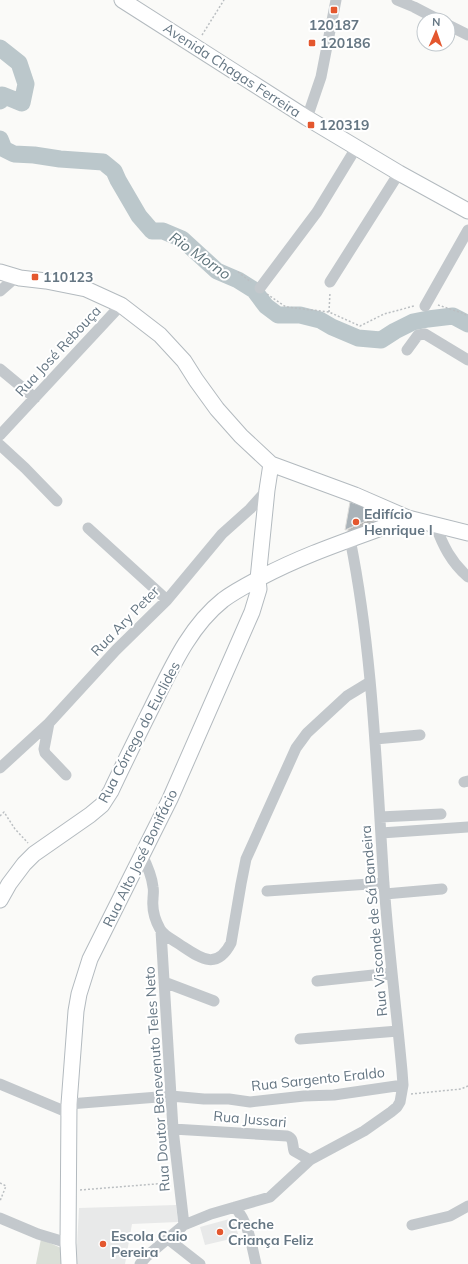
<svg xmlns="http://www.w3.org/2000/svg" width="468" height="1264" font-family="Mulish,sans-serif">
  <style>
    .built { fill: #e8e9e9 }
    .green { fill: #dadfd7 }
    .lines { fill: none; stroke-linecap: round; stroke-linejoin: round }
    .river { stroke: #bbc7cb; stroke-width: 17 }
    .building { fill: #aab3b9; stroke: #dcdcda; filter: url(#shadow) }
    .secondary-casing { stroke: #b3babf; stroke-width: 17 }
    .path { stroke: #bbbfc2; stroke-width: 1.5; stroke-dasharray: 2 2; stroke-linecap: butt }
    .street { stroke: #c3c8cc; stroke-width: 11 }
    .secondary { stroke: #fff; stroke-width: 15 }
    .poi-dot { fill: #e4572e; stroke: #fff; stroke-width: 1.5 }
    .labels { text-anchor: middle; stroke-width: 4; stroke-linejoin: round; paint-order: stroke }
    .poi-label { font-size: 14px; font-weight: bold; fill: #657683; stroke: #fff; text-anchor: start }
    .street-label { font-size: 14px; fill: #657683; stroke: #fff }
    .water-label { font-size: 15px; font-style: italic; fill: #60757c; stroke: #fff }
  </style>
  <defs>
    <filter id="shadow"><feDropShadow dx="3" dy="3" stdDeviation="1" flood-color="#0004"/></filter>
  </defs>
  <rect width="100%" height="100%" fill="#fafaf8"/>
  <path class="built" d="M 176,1205 L 178,1222 L 132,1224 L 125,1264 L 76,1264 L 79,1208 Z
    M 233,1218 L 239,1237 L 205,1245 L 200,1227 Z"/>
  <path class="green" d="M 41,1239 L 61,1248 L 63,1264 L 36,1264 Z"/>
  <g class="lines">
    <path class="river" d="M 0,48 L 19,63 L 26,84 L 22,103 L 2,95 L 0,101
      M 0,139 L 4,149 L 14,154 L 34,155 L 60,159 L 103,162 L 114,171 L 118,180 L 139,216 L 152,231 L 163,231 L 182,239 L 217,271 L 238,280 L 254,290 L 266,306 L 278,315 L 300,315 L 320,320 L 332,327 L 358,338 L 381,340 L 395,331 L 413,322 L 428,319 L 453,316 L 468,324"/>
  </g>
  <path class="building" d="M 350,502 L 384,513 L 345,530 Z"/>
  <g class="lines">
    <defs>
      <path id="secondary" d="M 122,0 L 307,118 L 399,173 L 468,211
        M 0,272 L 20,278 L 46,281 L 86,289 L 121,305 L 160,335 L 184,361 L 196,380 L 217,409 L 241,436 L 271,464 L 355,495 L 408,518 L 468,533
        M 0,900 L 9,884 L 24,864 L 34,854 L 90,815 L 102,805 L 111,791 C 124,763 138,735 152,707 C 171,669 189,627 223,600 C 235,591 249,584 262,577 C 309,552 359,537 408,518
        M 69,1264 L 68,1243 L 69,1104 L 76,1011 L 79,994 L 90,959 L 170,799 L 252,612 L 259,589 L 258,579 L 267,490 L 271,464"/>
    </defs>
    <use href="#secondary" class="secondary-casing"/>
    <path class="path" d="M 202,35 L 224,0
      M 238,272 L 251,282
      M 267,294 L 286,307 L 329,312 L 360,326 L 384,314 L 414,306
      M 438,305 L 462,313 L 468,316
      M 329,312 L 330,292
      M 0,816 L 4,812 L 15,829 L 28,843
      M 411,1094 L 461,1089 L 468,1086
      M 0,1183 L 6,1186 L 0,1201
      M 80,1190 L 168,1183"/>
    <path class="street" d="M 397,0 L 414,7 L 439,20
      M 448,25 L 468,35
      M 307,118 L 321,77 L 336,0
      M 330,282 L 399,173
      M 260,288 L 317,212 L 356,148
      M 0,291 L 16,277
      M 425,306 L 468,230
      M 407,350 L 418,335 L 425,334 L 468,360
      M 0,369 L 35,398
      M 0,435 L 121,305
      M 0,445 L 25,468 L 57,501
      M 435,524 C 443,546 451,562 468,577
      M 88,528 L 167,600
      M 49,723 L 44,749 L 45,753 L 66,775
      M 375,739 L 420,735
      M 0,768 L 49,723 L 116,650 L 167,600 L 222,534 L 250,509 L 267,490
      M 464,782 L 468,781
      M 380,817 L 441,814
      M 381,833 L 468,827
      M 142,855 C 147,865 152,876 153,887 C 154,891 153,895 153,899 C 152,909 155,920 160,929 C 163,935 173,940 179,944 C 199,957 216,972 231,943 L 241,884 L 246,859 L 296,748 L 307,733 L 347,696 L 370,682
      M 267,891 L 384,883
      M 385,894 L 442,889
      M 161,931 L 173,1129 L 184,1225
      M 317,981 L 392,973
      M 164,982 L 214,1001
      M 300,1039 L 398,1031
      M 0,1084 L 69,1113
      M 69,1104 L 171,1096 L 204,1099 L 229,1099 L 250,1102 L 304,1096 L 334,1095 L 403,1085
      M 173,1129 L 287,1136 C 294,1138 292,1144 294,1151 L 310,1160
      M 235,1207 C 249,1224 251,1243 256,1264
      M 0,1218 L 38,1234 L 68,1243
      M 412,1225 L 450,1216 L 468,1206
      M 168,1239 L 200,1264
      M 140,1264 L 147,1256 L 184,1225 L 211,1214 L 270,1197 L 310,1160 L 364,1131 L 391,1112 L 397,1107 L 400,1102 L 403,1085 L 402,1071 C 396,1004 387,937 383,869 C 376,759 372,648 350,539"/>
    <use href="#secondary" class="secondary"/>
  </g>
  <g class="poi-dot">
    <rect x="330" y="6" width="8" height="8" rx="2"/>
    <rect x="308" y="39" width="8" height="8" rx="2"/>
    <rect x="307" y="121" width="8" height="8" rx="2"/>
    <rect x="31" y="273" width="8" height="8" rx="2"/>
    <circle cx="356" cy="522" r="4"/>
    <circle cx="220" cy="1232" r="4"/>
    <circle cx="103" cy="1244" r="4"/>
  </g>
  <g class="labels">
    <g class="poi-label">
      <text x="334" y="30" text-anchor="middle">120187</text>
      <text x="320" y="48">120186</text>
      <text x="319" y="130">120319</text>
      <text x="43" y="282">110123</text>
      <text x="364" y="519">Edifício<tspan x="364" dy="16">Henrique I</tspan></text>
      <text x="228" y="1229">Creche<tspan x="228" dy="16">Criança Feliz</tspan></text>
      <text x="111" y="1241">Escola Caio<tspan x="111" dy="16">Pereira</tspan></text>
    </g>
    <g class="street-label">
      <text transform="translate(232 70) rotate(33)" y="5">Avenida Chagas Ferreira</text>
      <text transform="translate(58 351) rotate(-47)" y="5">Rua José Rebouça</text>
      <text transform="translate(125 621) rotate(-46)" y="5">Rua Ary Peter</text>
      <text transform="translate(139 732) rotate(-62)" y="5">Rua Córrego do Euclides</text>
      <text transform="translate(140 858) rotate(-64)" y="5">Rua Alto José Bonifácio</text>
      <text transform="translate(374 921) rotate(-95)" y="5">Rua Visconde de Sá Bandeira</text>
      <text transform="translate(157 1079) rotate(-94)" y="5">Rua Doutor Benevenuto Teles Neto</text>
      <text transform="translate(318 1079) rotate(-6)" y="5">Rua Sargento Eraldo</text>
      <text transform="translate(250 1119) rotate(5)" y="5">Rua Jussari</text>
    </g>
    <g class="water-label">
      <text transform="translate(200 256) rotate(35)" y="5">Rio Morno</text>
    </g>
  </g>
  <g transform="translate(436 32) rotate(2)"><circle r="19" fill="#ffffff" stroke="#c1c8cd"/>
  <path d="M0-3L7 15L0 10L-7 15Z" fill="#e4572e"/>
  <text y="-6" font-size="11" font-weight="bold" text-anchor="middle" fill="#657683">N</text>
  </g>
</svg>
